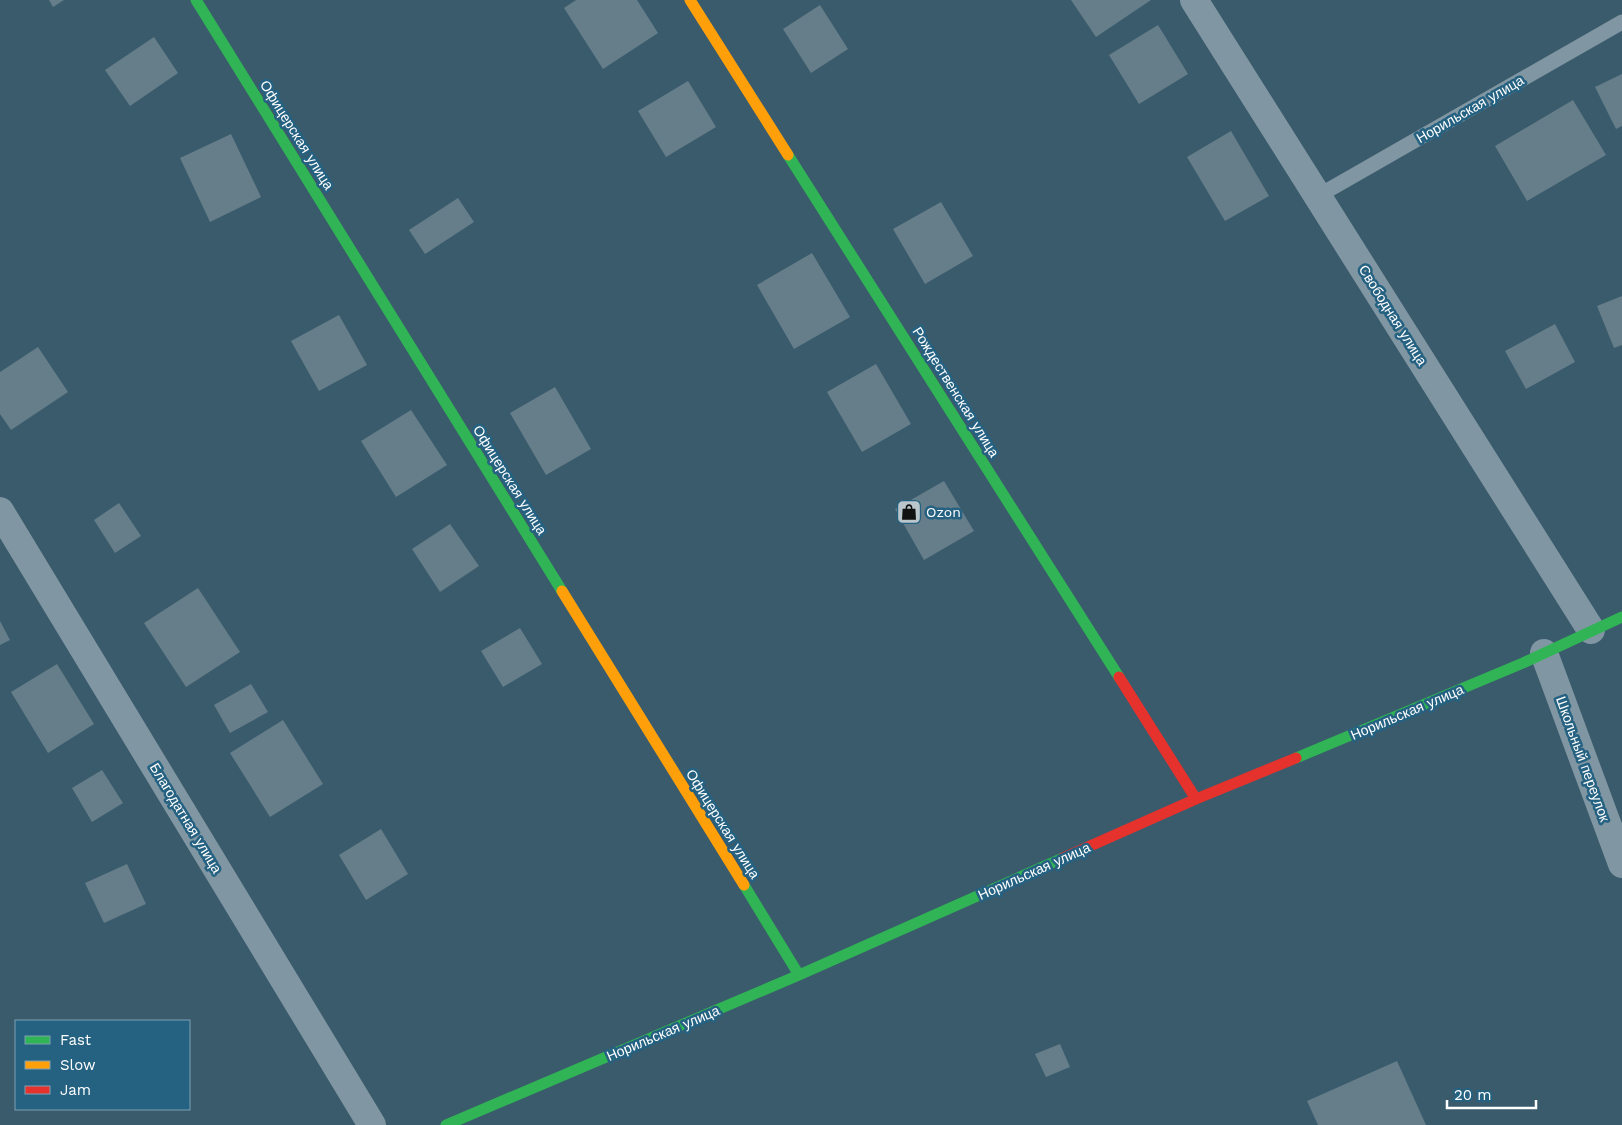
<svg xmlns="http://www.w3.org/2000/svg" width="1622" height="1125" font-family="'Work Sans',sans-serif">
  <style>
    .building { fill: #657e8a }
    .lines { fill: none; stroke-linecap: round; stroke-linejoin: round }
    .lane { stroke: #8096a2; stroke-width: 15 }
    .street { stroke: #8096a2; stroke-width: 28 }
    .fast { stroke: #30b455; stroke-width: 11 }
    .slow { stroke: #ff9f0a; stroke-width: 11 }
    .jam { stroke: #e5322d; stroke-width: 11 }
    .labels { text-anchor: middle; stroke-width: 5; stroke-linejoin: round; paint-order: stroke }
    .street-label { font-size: 14px; fill: #fff; stroke: #256181 }
    .poi-label { font-size: 14px; fill: #fff; stroke: #256181; text-anchor: start }
  </style>
  <rect width="100%" height="100%" fill="#3a5b6c"/>
  <path class="building" d="M 49,0 L 64,0 L 53,7 Z
    M 576,0 L 637,0 L 658,33 L 603,69 L 564,8 Z
    M 1071,0 L 1151,0 L 1096,37 Z
    M 820,5 L 848,49 L 811,73 L 783,29 Z
    M 1158,25 L 1188,74 L 1139,104 L 1109,55 Z
    M 154,37 L 178,73 L 130,106 L 105,70 Z
    M 1622,74 L 1622,126 L 1616,129 L 1595,87 Z
    M 688,81 L 716,127 L 666,157 L 638,111 Z
    M 1573,100 L 1606,155 L 1527,201 L 1495,146 Z
    M 1231,131 L 1269,196 L 1225,221 L 1187,157 Z
    M 231,134 L 261,197 L 210,222 L 180,158 Z
    M 458,198 L 474,222 L 425,254 L 409,230 Z
    M 941,202 L 973,256 L 925,284 L 893,229 Z
    M 812,253 L 850,317 L 794,349 L 757,285 Z
    M 1622,296 L 1622,345 L 1614,348 L 1597,306 Z
    M 339,315 L 367,365 L 319,391 L 291,341 Z
    M 1555,324 L 1575,362 L 1526,389 L 1505,351 Z
    M 38,347 L 68,392 L 11,430 L 0,414 L 0,372 Z
    M 876,364 L 911,424 L 862,452 L 827,392 Z
    M 555,387 L 591,449 L 546,475 L 510,413 Z
    M 411,410 L 447,465 L 396,497 L 361,441 Z
    M 944,481 L 974,531 L 924,560 L 895,509 Z
    M 119,503 L 141,536 L 115,553 L 94,520 Z
    M 450,524 L 479,566 L 440,592 L 412,549 Z
    M 198,588 L 240,652 L 186,687 L 144,623 Z
    M 0,621 L 10,640 L 0,645 Z
    M 520,628 L 542,664 L 503,687 L 481,651 Z
    M 57,664 L 94,724 L 48,753 L 11,692 Z
    M 251,684 L 268,712 L 230,733 L 214,705 Z
    M 283,720 L 323,784 L 270,817 L 230,753 Z
    M 102,770 L 123,803 L 92,822 L 72,788 Z
    M 381,829 L 408,874 L 366,900 L 339,855 Z
    M 127,864 L 146,904 L 104,923 L 85,883 Z
    M 1060,1044 L 1070,1067 L 1046,1077 L 1035,1054 Z
    M 1397,1061 L 1426,1125 L 1318,1125 L 1307,1101 Z"/>
  <g class="lines">
    <path class="lane" d="M 1318,196 L 1622,22"/>
    <path class="street" d="M 1194,0 L 1591,630
      M 0,511 L 372,1125
      M 1544,653 L 1622,864"/>
    <path class="fast" d="M 196,0 L 562,591
      M 788,155 L 1119,677
      M 1296,758 L 1523,663 L 1622,617
      M 744,885 L 799,975
      M 446,1125 L 799,975 L 1063,858"/>
    <path class="slow" d="M 690,0 L 788,155
      M 562,591 L 744,885"/>
    <path class="jam" d="M 1119,677 L 1196,799
      M 1063,858 L 1196,799 L 1296,758"/>
  </g>
  <defs>
    <symbol id="shop-square" viewBox="-11 -11 22 22"><rect x="-9" y="-9" width="18" height="18" rx="4" fill="#bac6cc" stroke="#256181"/><path d="M-5-2.5h2.3a2.7 3.5 0 0 1 5.4 0H5L5.5 6h-11ZM-1.5-2.5h3a1.5 2.3 0 0 0-3 0Z" fill="#111"/></symbol>
  </defs>
  <g fill-rule="evenodd">
    <use href="#shop-square" x="895" y="498" width="28" height="28"/>
  </g>
  <g class="labels">
    <g class="street-label">
      <text transform="translate(1470 109) rotate(-30)" y="5">Норильская улица</text>
      <text transform="translate(297 135) rotate(58)" y="5">Офицерская улица</text>
      <text transform="translate(1393 315) rotate(58)" y="5">Свободная улица</text>
      <text transform="translate(956 392) rotate(58)" y="5">Рождественская улица</text>
      <text transform="translate(510 480) rotate(58)" y="5">Офицерская улица</text>
      <text transform="translate(1407 712) rotate(-23)" y="5">Норильская улица</text>
      <text transform="translate(1583 759) rotate(70)" y="5">Школьный переулок</text>
      <text transform="translate(186 818) rotate(59)" y="5">Благодатная улица</text>
      <text transform="translate(723 824) rotate(58)" y="5">Офицерская улица</text>
      <text transform="translate(1034 871) rotate(-24)" y="5">Норильская улица</text>
      <text transform="translate(663 1033) rotate(-23)" y="5">Норильская улица</text>
    </g>
    <g class="poi-label">
      <text x="926" y="517">Ozon</text>
    </g>
  </g>
  <rect x="15" y="1020" width="175" height="90" fill="#256181" stroke="#7ca0b3"/>
  <rect x="25" y="1036" width="25" height="8" fill="#30b455" stroke="#7ca0b3"/>
  <text x="60" y="1045" font-size="15" fill="#ffffff">Fast</text>
  <rect x="25" y="1061" width="25" height="8" fill="#ff9f0a" stroke="#7ca0b3"/>
  <text x="60" y="1070" font-size="15" fill="#ffffff">Slow</text>
  <rect x="25" y="1086" width="25" height="8" fill="#e5322d" stroke="#7ca0b3"/>
  <text x="60" y="1095" font-size="15" fill="#ffffff">Jam</text>
  <path d="M1447 1100v8h89v-8" fill="none" stroke="#ffffff" stroke-width="2.5"/>
  <text x="1454" y="1100" font-size="15" fill="#ffffff" stroke="#256181" stroke-width="4" paint-order="stroke">20 m</text>
</svg>
